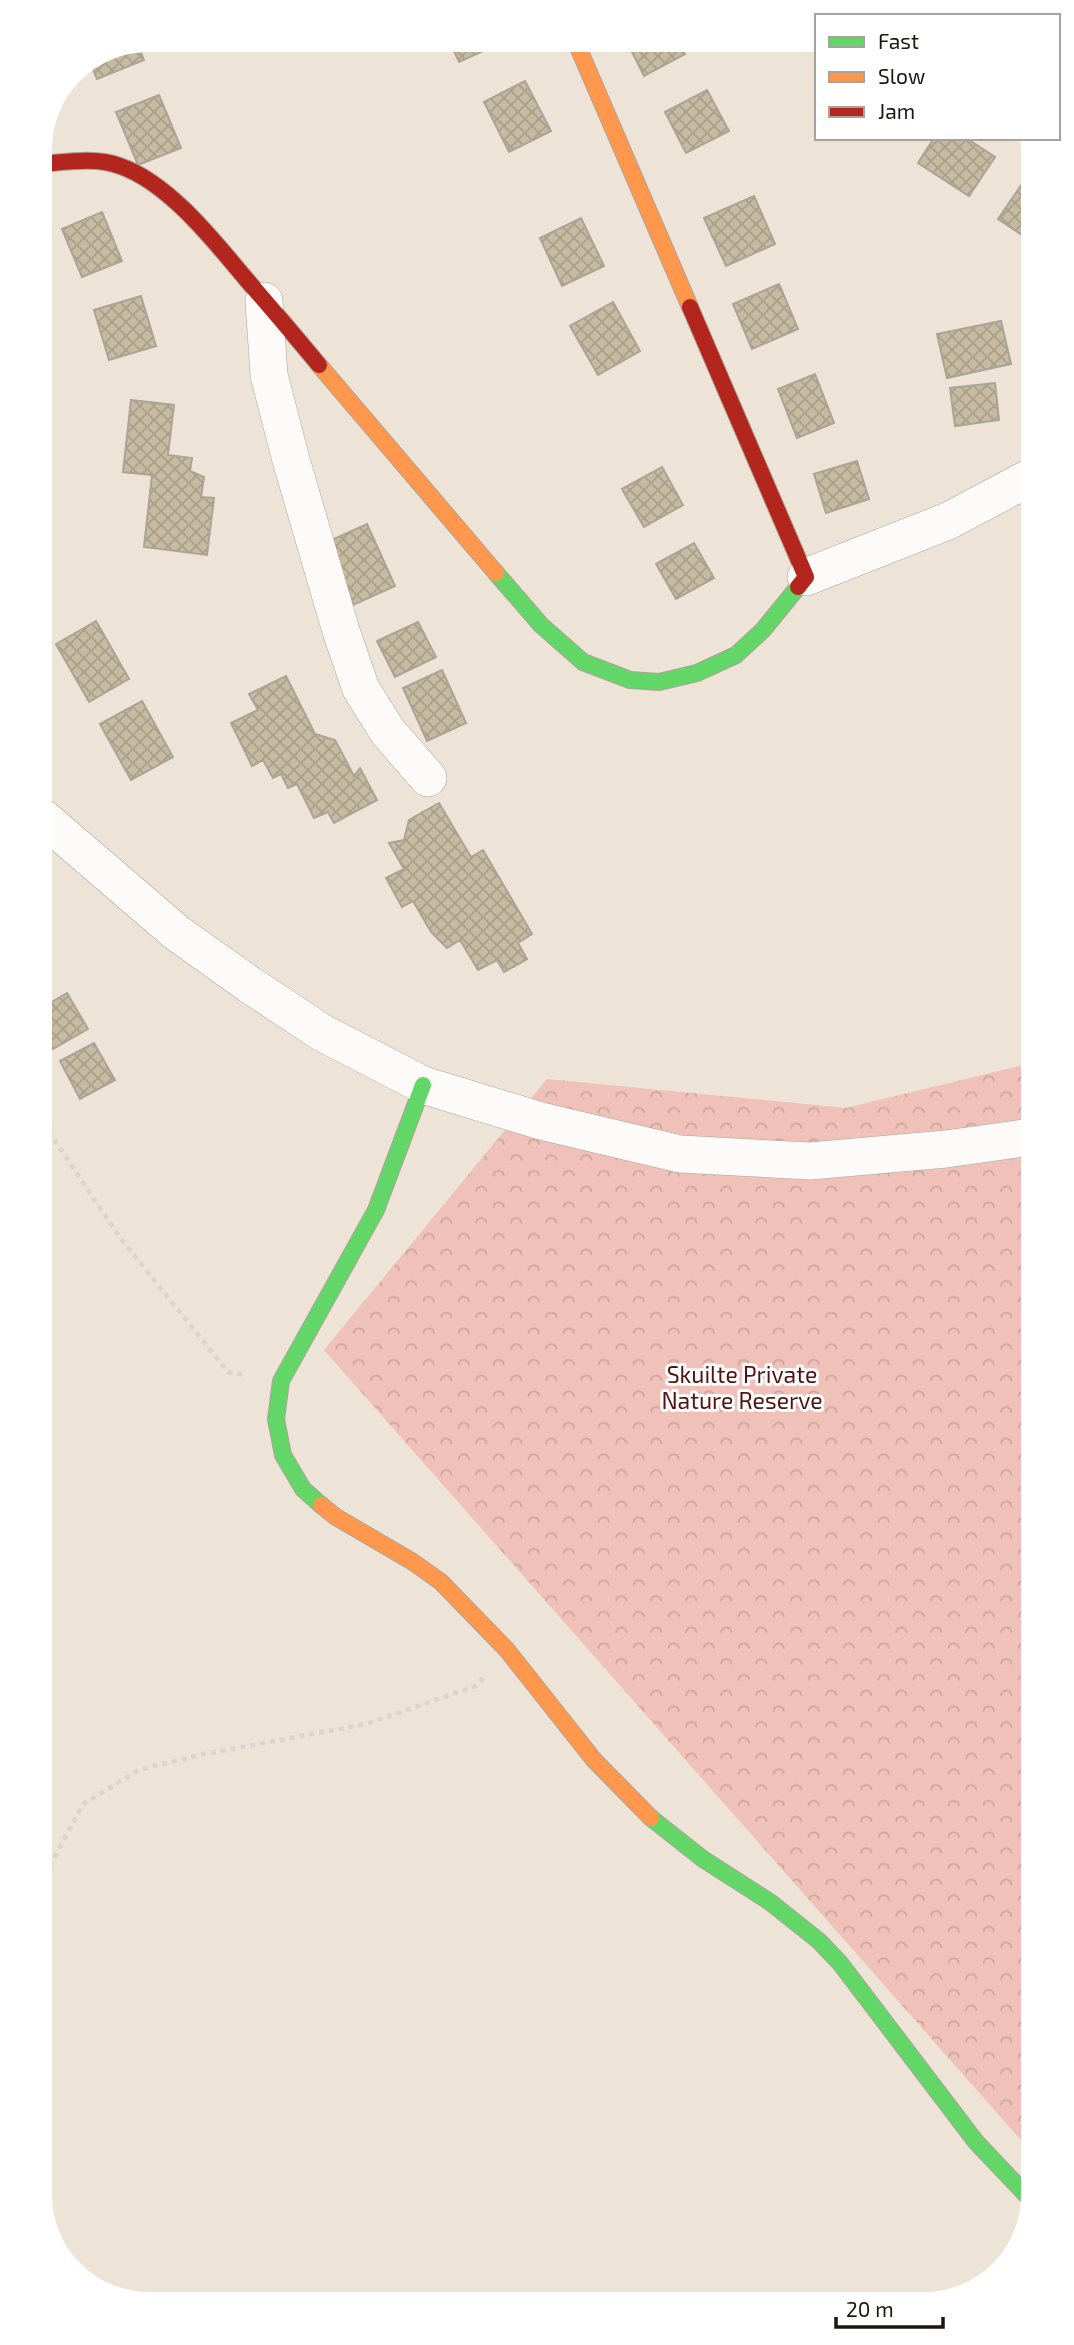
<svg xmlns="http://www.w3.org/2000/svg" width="1074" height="2345" font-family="'Exo 2',sans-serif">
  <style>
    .park { fill: url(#park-crowns) }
    .building { fill: url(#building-cross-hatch); stroke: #a9a398; stroke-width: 2 }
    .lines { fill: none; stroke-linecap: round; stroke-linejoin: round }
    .street-casing { stroke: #aba399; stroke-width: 38 }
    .fast-casing { stroke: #aba399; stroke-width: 18 }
    .slow-casing { stroke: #aba399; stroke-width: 18 }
    .jam-casing { stroke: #aba399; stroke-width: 18 }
    .path { stroke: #d8d5d0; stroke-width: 4.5; stroke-dasharray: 5 5; stroke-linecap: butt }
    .street { stroke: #fcfbf9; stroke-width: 37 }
    .fast { stroke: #63d668; stroke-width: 16 }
    .slow { stroke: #ff974d; stroke-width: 16 }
    .jam { stroke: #b3261e; stroke-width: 16 }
    .labels { text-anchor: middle; stroke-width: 6; stroke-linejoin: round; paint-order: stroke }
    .park-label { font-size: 23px; fill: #511212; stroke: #fff }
  </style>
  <defs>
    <pattern id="park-crowns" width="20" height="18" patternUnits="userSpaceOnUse" patternTransform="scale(1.75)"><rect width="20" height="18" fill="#efc1b8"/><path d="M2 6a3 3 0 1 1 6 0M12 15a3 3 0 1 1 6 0" fill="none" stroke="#cca59d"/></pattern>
    <pattern id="building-cross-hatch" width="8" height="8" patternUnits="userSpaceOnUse" patternTransform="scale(1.75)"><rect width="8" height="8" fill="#c6bba1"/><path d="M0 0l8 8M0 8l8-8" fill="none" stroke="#aaa089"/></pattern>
  </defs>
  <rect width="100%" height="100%" fill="#eee3d7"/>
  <path class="park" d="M 1031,1063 L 1034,2155 L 324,1350 L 547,1079 L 846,1108 Z"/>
  <path class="building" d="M 449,40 L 507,40 L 459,62 Z
    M 626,40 L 677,40 L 685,54 L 644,76 Z
    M 138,45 L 144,60 L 97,79 L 91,64 Z
    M 525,81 L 551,131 L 509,152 L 484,102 Z
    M 707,90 L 729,131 L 686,153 L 665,112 Z
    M 159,95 L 181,148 L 138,165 L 116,112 Z
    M 934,138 L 966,138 L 995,157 L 969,196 L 918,163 Z
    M 1024,181 L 1028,184 L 1028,239 L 998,219 Z
    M 754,196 L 775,244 L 726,266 L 704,218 Z
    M 102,212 L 122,261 L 82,277 L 62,229 Z
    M 581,218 L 604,266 L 562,286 L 540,238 Z
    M 779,284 L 798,329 L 752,349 L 733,304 Z
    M 141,296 L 156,346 L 109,360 L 94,310 Z
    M 613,302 L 640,351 L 598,375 L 570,326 Z
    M 1001,321 L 1011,364 L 947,378 L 937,334 Z
    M 815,374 L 834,423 L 797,438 L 778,389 Z
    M 995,383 L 999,420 L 955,426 L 950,388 Z
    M 131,400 L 174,405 L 168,455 L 192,458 L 190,471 L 204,477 L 201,497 L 214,498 L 207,555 L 144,547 L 152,475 L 123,472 Z
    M 857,461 L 869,499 L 826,513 L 814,474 Z
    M 662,467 L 683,505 L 644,527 L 622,489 Z
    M 367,524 L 395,586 L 353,605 L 325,543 Z
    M 694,543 L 714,578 L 676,599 L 656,564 Z
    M 96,621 L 129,679 L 89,702 L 56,644 Z
    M 418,622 L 436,657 L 395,677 L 377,641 Z
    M 442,670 L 466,723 L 427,741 L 403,688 Z
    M 286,676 L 315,734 L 335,740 L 354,776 L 360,768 L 377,800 L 334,823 L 328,812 L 314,818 L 297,784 L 288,788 L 281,774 L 273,778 L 263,760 L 252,766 L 231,723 L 258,710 L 249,694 Z
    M 142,701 L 173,757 L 131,780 L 100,724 Z
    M 439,803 L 471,857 L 483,850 L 532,934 L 518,943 L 527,959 L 504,972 L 497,960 L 478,970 L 460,940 L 447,948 L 431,932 L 413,901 L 402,907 L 386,878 L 404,869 L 389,843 L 404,840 L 409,820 Z
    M 67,993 L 88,1029 L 53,1049 L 43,1032 L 43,1007 Z
    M 94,1043 L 115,1080 L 80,1099 L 60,1061 Z"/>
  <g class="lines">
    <defs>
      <path id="street" d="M 264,301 L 269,375 L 291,460 L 341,631 L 361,689 L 388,732 L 428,778
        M 806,577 L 948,521 L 1029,478
        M 42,817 L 177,933 L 250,985 L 321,1032 L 423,1085 L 541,1121 L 680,1154 L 810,1161 L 946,1149 L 1031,1137"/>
      <path id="fast" d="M 496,573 L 541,625 L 583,662 L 630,680 L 659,682 L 697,673 L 736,655 L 763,630 L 798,587
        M 321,1505 L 303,1489 L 283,1455 L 276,1419 L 281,1381 L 376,1210 L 423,1085
        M 651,1818 L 703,1859 L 770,1902 L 819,1941 L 840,1963 L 976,2142 L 1032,2201"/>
      <path id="slow" d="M 575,40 L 690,307
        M 319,365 L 496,573
        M 321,1505 L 336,1517 L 413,1562 L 441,1582 L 507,1650 L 594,1760 L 651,1818"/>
      <path id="jam" d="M 41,164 C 67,162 96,157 120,166 C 169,183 214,241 246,279 C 271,308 295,336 319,365
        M 690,307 L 806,577 L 798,587"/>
    </defs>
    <use href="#street" class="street-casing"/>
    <use href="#fast" class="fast-casing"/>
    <use href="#slow" class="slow-casing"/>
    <use href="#jam" class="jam-casing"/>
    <path class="path" d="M 43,1123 L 121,1239 L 228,1372 L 245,1375
      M 45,1875 L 83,1804 L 139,1770 L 204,1754 L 366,1724 L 476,1686 L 483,1678"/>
    <use href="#street" class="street"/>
    <use href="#fast" class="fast"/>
    <use href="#slow" class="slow"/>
    <use href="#jam" class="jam"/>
  </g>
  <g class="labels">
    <g class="park-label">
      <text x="742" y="1383">Skuilte Private<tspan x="742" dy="26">Nature Reserve</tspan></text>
    </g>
  </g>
  <path d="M0 0H1074V2345H0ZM149 52H924A97 97 0 0 1 1021 149V2195A97 97 0 0 1 924 2292H149A97 97 0 0 1 52 2195V149A97 97 0 0 1 149 52Z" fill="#fff" fill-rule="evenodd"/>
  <rect x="815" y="14" width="245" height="126" fill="#ffffff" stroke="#a5a29f" stroke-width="2"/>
  <rect x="829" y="37" width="35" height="10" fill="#63d668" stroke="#a5a29f" stroke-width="2"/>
  <text x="878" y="49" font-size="21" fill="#1d160e">Fast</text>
  <rect x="829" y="72" width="35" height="10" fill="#ff974d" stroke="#a5a29f" stroke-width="2"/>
  <text x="878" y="84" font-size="21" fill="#1d160e">Slow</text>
  <rect x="829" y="107" width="35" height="10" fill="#b3261e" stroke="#a5a29f" stroke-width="2"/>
  <text x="878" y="119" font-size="21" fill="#1d160e">Jam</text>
  <path d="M836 2317v10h107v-10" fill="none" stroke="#1d160e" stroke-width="3.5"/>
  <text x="846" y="2317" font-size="21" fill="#1d160e" stroke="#ffffff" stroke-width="5" paint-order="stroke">20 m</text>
</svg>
